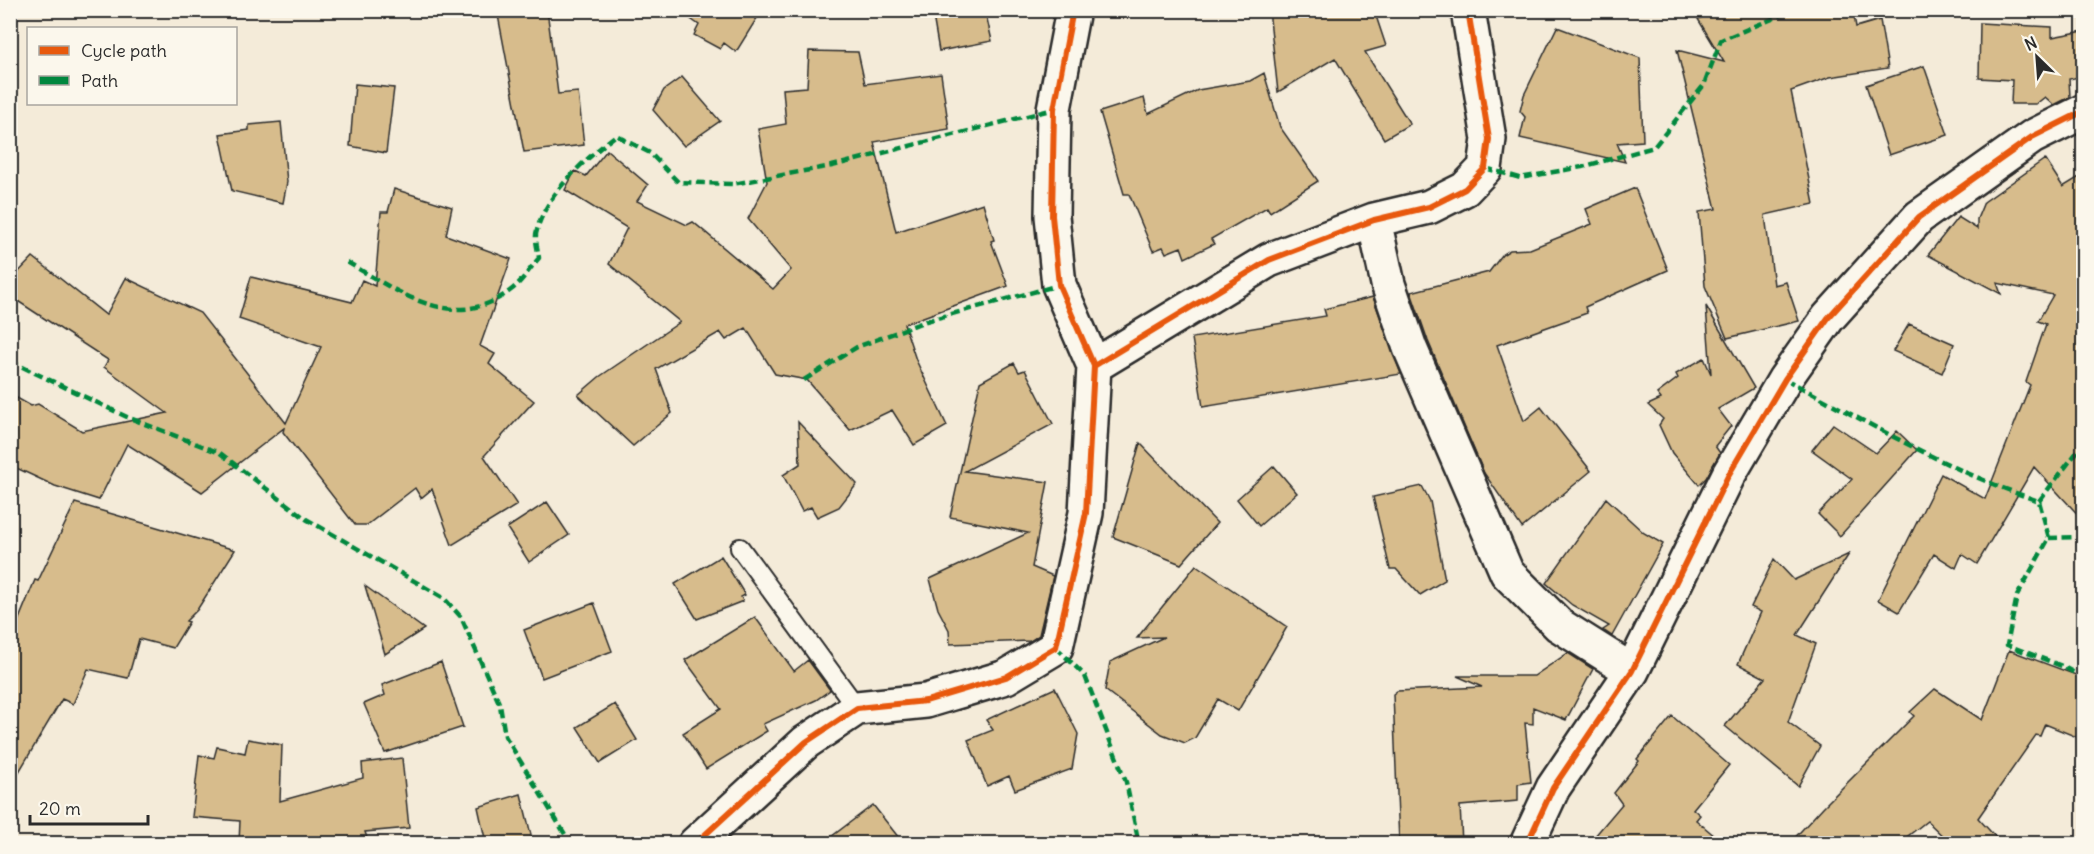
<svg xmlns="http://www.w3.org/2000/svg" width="2094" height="854" font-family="Delius,sans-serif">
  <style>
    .building { fill: #d7bc8c; stroke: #2b2b2b; stroke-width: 1.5 }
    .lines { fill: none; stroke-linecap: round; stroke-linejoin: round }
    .lane-casing { stroke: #2b2b2b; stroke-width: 22 }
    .street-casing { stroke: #2b2b2b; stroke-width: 38 }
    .lane { stroke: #fbf7ec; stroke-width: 18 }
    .street { stroke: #fbf7ec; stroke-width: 33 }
    .quiet { stroke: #00873e; stroke-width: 4.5; stroke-dasharray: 9 4.5; stroke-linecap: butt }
    .cycleway-casing { stroke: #fbf7ec; stroke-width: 10 }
    .cycleway { stroke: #e8590c; stroke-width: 6 }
  </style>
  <rect width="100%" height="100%" fill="#f4ebd9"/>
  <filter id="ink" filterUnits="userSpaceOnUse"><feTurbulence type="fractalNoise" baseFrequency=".0167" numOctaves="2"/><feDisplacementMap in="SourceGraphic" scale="12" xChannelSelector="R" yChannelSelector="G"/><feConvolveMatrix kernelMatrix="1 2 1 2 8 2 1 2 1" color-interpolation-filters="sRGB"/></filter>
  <g filter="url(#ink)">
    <path class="building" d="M 497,10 L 547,10 L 558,94 L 578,92 L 584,145 L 524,152 Z
      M 678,10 L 762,10 L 736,52 L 724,43 L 720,49 L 694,35 L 699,25 Z
      M 932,10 L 985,10 L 992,41 L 939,51 Z
      M 1269,10 L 1374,10 L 1386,46 L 1365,52 L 1410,124 L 1384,139 L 1335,58 L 1278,92 Z
      M 1717,10 L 1853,10 L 1856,27 L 1880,20 L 1888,68 L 1830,77 L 1791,91 L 1814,204 L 1765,215 L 1774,285 L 1786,282 L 1799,321 L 1727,338 L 1705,286 L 1699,212 L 1716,209 L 1677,50 L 1724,62 L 1698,19 Z
      M 1980,23 L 2052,27 L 2052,37 L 2084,31 L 2084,76 L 2069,79 L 2070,97 L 2054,105 L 2045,97 L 2036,104 L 2011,104 L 2012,80 L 1979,78 Z
      M 1557,27 L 1640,58 L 1643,141 L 1617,143 L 1625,162 L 1520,138 L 1525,117 L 1520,111 L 1524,95 Z
      M 809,51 L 858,52 L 865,84 L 941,74 L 949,129 L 874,142 L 896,232 L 983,203 L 994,240 L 991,241 L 1008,286 L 904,324 L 916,360 L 947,426 L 914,445 L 892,410 L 850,430 L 807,380 L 775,374 L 746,328 L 726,340 L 720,332 L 656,369 L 672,413 L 633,446 L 578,395 L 599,377 L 680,322 L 609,264 L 627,228 L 565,190 L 575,171 L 586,176 L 607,150 L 648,185 L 637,201 L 687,225 L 693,222 L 773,289 L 791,270 L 748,219 L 767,182 L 758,129 L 786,124 L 783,89 L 807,87 Z
      M 1924,66 L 1948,135 L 1889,155 L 1866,85 Z
      M 1264,73 L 1280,127 L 1318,181 L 1270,212 L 1267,207 L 1211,239 L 1214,244 L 1185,258 L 1181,247 L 1166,253 L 1163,247 L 1153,251 L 1129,194 L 1124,194 L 1100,112 L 1144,98 L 1148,114 L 1198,90 L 1250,81 Z
      M 682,77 L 720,121 L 684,146 L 653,110 L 664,90 Z
      M 355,84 L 394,88 L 386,153 L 350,146 Z
      M 281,122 L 287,182 L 283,203 L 232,191 L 220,134 L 249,130 L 249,125 Z
      M 2045,159 L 2063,187 L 2084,174 L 2084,521 L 2034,467 L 1977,564 L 1962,554 L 1956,568 L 1934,554 L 1899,612 L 1878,600 L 1941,474 L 1985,499 L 2030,385 L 2026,382 L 2046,324 L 2038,321 L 2053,295 L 1997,283 L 2001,294 L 1928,255 L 1958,217 L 1977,229 L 1977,219 L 1984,202 Z
      M 1635,188 L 1668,270 L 1585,307 L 1587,313 L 1497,345 L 1524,421 L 1541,407 L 1591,471 L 1522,528 L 1484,473 L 1428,341 L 1411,292 L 1489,272 L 1502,255 L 1510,250 L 1530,249 L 1592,224 L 1586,209 Z
      M 394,189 L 452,207 L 446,235 L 511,259 L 480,346 L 495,354 L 489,364 L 534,401 L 484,456 L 517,505 L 452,545 L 432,489 L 421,498 L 415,488 L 367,525 L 355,525 L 283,432 L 284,428 L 202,492 L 127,444 L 99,500 L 55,486 L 10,465 L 10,394 L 31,406 L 38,404 L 82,431 L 167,413 L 104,367 L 108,360 L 10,296 L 10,281 L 33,257 L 106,315 L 126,278 L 200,313 L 286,423 L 321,347 L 239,319 L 251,277 L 352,302 L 362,280 L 375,286 L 381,212 L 388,212 Z
      M 1373,297 L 1401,374 L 1203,407 L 1192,338 L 1326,316 L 1324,309 Z
      M 1706,306 L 1754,388 L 1718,409 L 1731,426 L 1715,446 L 1720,453 L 1706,478 L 1699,485 L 1672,453 L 1659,425 L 1663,419 L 1648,405 L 1661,399 L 1657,394 L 1678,378 L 1676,374 L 1704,358 L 1711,374 Z
      M 1909,324 L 1954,344 L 1942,373 L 1893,351 Z
      M 1014,363 L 1019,372 L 1025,370 L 1053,424 L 965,471 L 1048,482 L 1032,567 L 1053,576 L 1039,635 L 1030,641 L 950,644 L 949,630 L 938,609 L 930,579 L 1028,533 L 950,517 L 980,382 Z
      M 798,422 L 857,484 L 839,507 L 817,517 L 811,507 L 802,511 L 783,475 L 800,464 Z
      M 1833,424 L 1876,453 L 1897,431 L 1917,450 L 1840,536 L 1818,514 L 1852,479 L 1812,450 Z
      M 1140,443 L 1217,523 L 1181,564 L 1113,537 Z
      M 1274,466 L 1297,493 L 1259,526 L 1237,499 Z
      M 1422,486 L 1430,501 L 1445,580 L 1420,595 L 1396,569 L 1390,569 L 1373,497 Z
      M 1606,498 L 1644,533 L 1663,544 L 1612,636 L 1603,630 L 1609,626 L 1572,605 L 1546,583 Z
      M 547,502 L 569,535 L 529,562 L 507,528 Z
      M 75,503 L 235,550 L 197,610 L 186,621 L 189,622 L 173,648 L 139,639 L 128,678 L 88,669 L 73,704 L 62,699 L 10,787 L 10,641 L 35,580 L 38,581 Z
      M 1849,554 L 1797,635 L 1816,644 L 1788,722 L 1820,746 L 1798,786 L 1725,726 L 1765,678 L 1738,664 L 1761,612 L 1751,607 L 1774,559 L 1794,580 Z
      M 721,556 L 745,595 L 741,597 L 743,601 L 697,619 L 675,584 Z
      M 1196,565 L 1287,627 L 1238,711 L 1218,699 L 1195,738 L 1185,743 L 1162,734 L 1105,690 L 1110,662 L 1164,637 L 1137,638 Z
      M 365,586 L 424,629 L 385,654 Z
      M 594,603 L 612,651 L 542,678 L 524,630 Z
      M 755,617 L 794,671 L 808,660 L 830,690 L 816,700 L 763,724 L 767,731 L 706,769 L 683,733 L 721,709 L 685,660 Z
      M 2009,650 L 2084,678 L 2084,740 L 2045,724 L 2040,736 L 2036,735 L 1978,818 L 2001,843 L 1950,843 L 1927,821 L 1899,843 L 1790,843 L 1823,807 L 1914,716 L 1910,712 L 1935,689 L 1982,720 Z
      M 1568,653 L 1593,669 L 1566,720 L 1533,707 L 1533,724 L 1525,723 L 1531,782 L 1518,784 L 1518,801 L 1460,806 L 1462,843 L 1399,843 L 1393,694 L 1397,691 L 1482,687 L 1457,676 L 1534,676 Z
      M 441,662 L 463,727 L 385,753 L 364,704 L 385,695 L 382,685 Z
      M 1055,688 L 1078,734 L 1072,769 L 1015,790 L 1009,776 L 987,786 L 968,740 L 993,730 L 986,720 Z
      M 615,704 L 637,740 L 600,763 L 577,727 Z
      M 1672,716 L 1729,765 L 1693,809 L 1700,815 L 1696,820 L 1723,843 L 1589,843 L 1622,804 L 1614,793 L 1639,761 L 1637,759 Z
      M 248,739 L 282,745 L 280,801 L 363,778 L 362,763 L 402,758 L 409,828 L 365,832 L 367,838 L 343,843 L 239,843 L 240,821 L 192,817 L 199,755 L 214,758 L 217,747 L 245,753 Z
      M 521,794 L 533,843 L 486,843 L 478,807 Z
      M 873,805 L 903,843 L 823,843 Z"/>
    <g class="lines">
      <defs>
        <path id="lane" d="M 740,548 L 857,708"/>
        <path id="street" d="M 1374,220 L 1388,284 L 1410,348 L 1507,573 L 1559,625 L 1632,671
          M 1094,366 L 1269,260 L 1374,220 L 1429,207 L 1465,189 L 1485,168 L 1489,139 L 1468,10
          M 695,844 L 806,742 L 857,708 L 926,701 L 1006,677 L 1056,647 L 1086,513 L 1094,366 L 1059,285 L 1052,216 L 1054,109 L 1073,10
          M 1527,844 L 1553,788 L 1632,671 L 1729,474 L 1785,379 L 1828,318 L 1919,217 L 2032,137 L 2084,111"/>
      </defs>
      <use href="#lane" class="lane-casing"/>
      <use href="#street" class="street-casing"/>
      <use href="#lane" class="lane"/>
      <use href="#street" class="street"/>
      <path class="quiet" d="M 1485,168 L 1520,178 L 1582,167 L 1654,147 L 1704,85 L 1721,40 L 1794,10
        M 347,262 C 399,292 454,334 511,290 C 522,282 530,268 539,258 C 538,250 534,238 537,230 C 547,192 586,159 616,135 L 650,153 L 678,182 L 733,184 L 832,166 L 1054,109
        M 10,361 L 127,417 L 220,453 L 306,519 L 444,598 L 461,617 L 500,705 L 505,736 L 571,844
        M 1785,379 C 1868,422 1950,472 2039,501 L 2049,538 L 2017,596 L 2007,645 L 2062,666 L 2084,678
        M 804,380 L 857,347 L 926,321 L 1059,285
        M 2039,501 L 2084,443
        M 2049,538 L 2084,537
        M 1056,647 L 1085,676 L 1126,782 L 1139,844"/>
      <defs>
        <path id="cycleway" d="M 1094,366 L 1269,260 L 1374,220 L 1429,207 L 1465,189 L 1485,168 L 1489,139 L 1468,10
          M 695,844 L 806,742 L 857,708 L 926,701 L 1006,677 L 1056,647 L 1086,513 L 1094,366 L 1059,285 L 1052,216 L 1054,109 L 1073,10
          M 1527,844 L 1553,788 L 1632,671 L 1729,474 L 1785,379 L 1828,318 L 1919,217 L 2032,137 L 2084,111"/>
      </defs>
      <use href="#cycleway" class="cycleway-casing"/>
      <use href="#cycleway" class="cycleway"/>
    </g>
  </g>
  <rect width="2094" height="854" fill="none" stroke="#fbf7ec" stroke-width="36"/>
  <rect x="18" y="18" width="2058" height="818" fill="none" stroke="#2b2b2b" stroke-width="2" filter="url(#ink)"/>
  <rect x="27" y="27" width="210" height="78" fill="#fbf7ec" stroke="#a8a59f" stroke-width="1.5"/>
  <rect x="39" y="46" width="30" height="9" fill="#e8590c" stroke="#a8a59f" stroke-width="1.5"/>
  <text x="81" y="57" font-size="18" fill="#2b2b2b">Cycle path</text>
  <rect x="39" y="76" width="30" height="9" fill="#00873e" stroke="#a8a59f" stroke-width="1.5"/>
  <text x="81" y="87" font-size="18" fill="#2b2b2b">Path</text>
  <g transform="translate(2037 57) rotate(335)" stroke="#fbf7ec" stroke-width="4.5" paint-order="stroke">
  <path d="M0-4.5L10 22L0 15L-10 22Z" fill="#2b2b2b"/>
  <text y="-9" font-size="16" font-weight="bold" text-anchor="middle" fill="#2b2b2b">N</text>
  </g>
  <path d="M30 815v9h118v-9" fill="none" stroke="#2b2b2b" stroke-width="3"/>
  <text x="39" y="815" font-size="18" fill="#2b2b2b" stroke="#fbf7ec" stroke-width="4.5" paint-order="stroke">20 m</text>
</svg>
